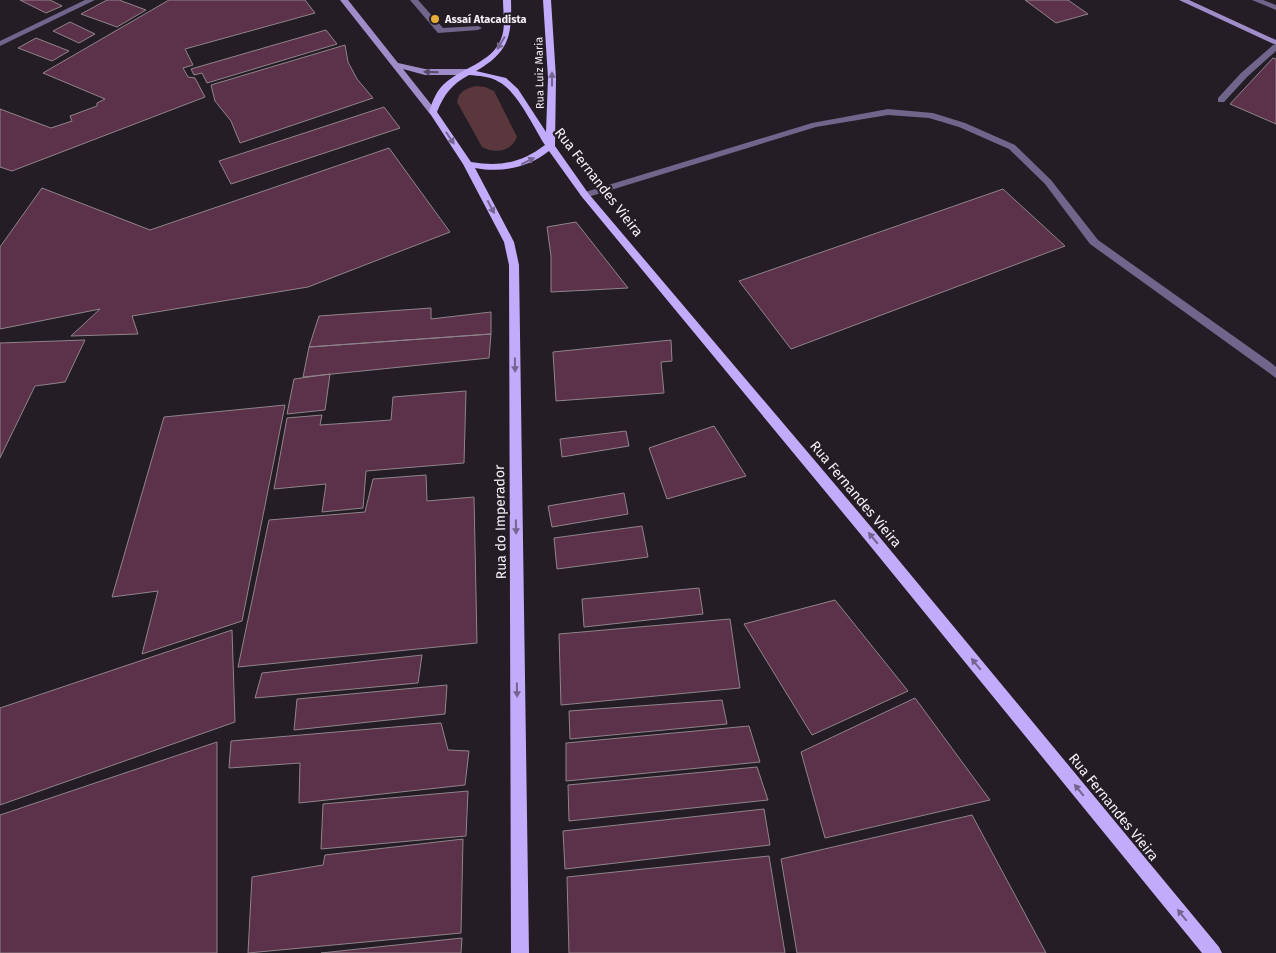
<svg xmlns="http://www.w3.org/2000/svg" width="1276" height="953" font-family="'Fira Sans',sans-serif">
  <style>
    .green { fill: #59373c }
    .building { fill: #5c314a; stroke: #90848a }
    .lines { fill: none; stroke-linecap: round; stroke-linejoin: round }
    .service { fill: #70658b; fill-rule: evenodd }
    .minor { fill: #70658b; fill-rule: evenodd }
    .secondary { fill: #9e8dc9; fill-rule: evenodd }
    .primary { fill: #c2abfa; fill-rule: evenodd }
    .oneway { fill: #736490 }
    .oneway2 { fill: #554a67 }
    .poi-dot { fill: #e5ad35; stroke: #241d25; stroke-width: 2 }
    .labels { text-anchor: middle; stroke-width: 4.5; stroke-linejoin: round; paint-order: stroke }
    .far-poi-label { font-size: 11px; font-weight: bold; fill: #f6f1f7; stroke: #241d25; text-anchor: start }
    .far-street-label { font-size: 11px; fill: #f6f1f7; stroke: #241d25 }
    .street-label { font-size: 14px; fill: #f6f1f7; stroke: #241d25 }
  </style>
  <rect width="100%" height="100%" fill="#241d25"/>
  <path class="green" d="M 476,86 L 485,87 L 494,91 L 517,137 C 511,152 495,154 482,147 L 457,102 C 459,91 465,89 476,86 Z"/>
  <path class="building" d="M 20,0 L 50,0 L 62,6 L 46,13 Z
    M 107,0 L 119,0 L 146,10 L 117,27 L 81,14 Z
    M 169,0 L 305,0 L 315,13 L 185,49 L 193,65 L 183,68 L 188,77 L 195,78 L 205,97 L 12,171 L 0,167 L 0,109 L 51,128 L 72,121 L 70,116 L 97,106 L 97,103 L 105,99 L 43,73 Z
    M 1025,0 L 1068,0 L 1088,14 L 1056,23 Z
    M 70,22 L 95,34 L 79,43 L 53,31 Z
    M 326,30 L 337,44 L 207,83 L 202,73 L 194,75 L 191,69 Z
    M 36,38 L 69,51 L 52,61 L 18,48 Z
    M 345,45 L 348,62 L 357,79 L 373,98 L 240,143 L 231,121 L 215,101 L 211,85 Z
    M 1273,58 L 1276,59 L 1276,124 L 1230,104 Z
    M 384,107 L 400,128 L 231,184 L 219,161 Z
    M 389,148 L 450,232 L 308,287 L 132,316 L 138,334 L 71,336 L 100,309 L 0,329 L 0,247 L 42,188 L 150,230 Z
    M 1003,189 L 1065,246 L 791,349 L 739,281 Z
    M 576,222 L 628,288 L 551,292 L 551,256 L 547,227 Z
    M 431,308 L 431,319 L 491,312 L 491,334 L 309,347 L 319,316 Z
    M 491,334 L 489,358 L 303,377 L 309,347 Z
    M 85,340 L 65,382 L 35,386 L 0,458 L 0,343 Z
    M 671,340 L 672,361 L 661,362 L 664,393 L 556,401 L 553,352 Z
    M 330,374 L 325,410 L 287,414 L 294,379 Z
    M 466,391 L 464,463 L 366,471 L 363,508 L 322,512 L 326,484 L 274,489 L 287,418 L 322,415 L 320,425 L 391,420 L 393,397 Z
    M 285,405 L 242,621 L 142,654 L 158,591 L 112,597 L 164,417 Z
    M 714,426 L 746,476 L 667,499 L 649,448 Z
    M 626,431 L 629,446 L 562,457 L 560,439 Z
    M 426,475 L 427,501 L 474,497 L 477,643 L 238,667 L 269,520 L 365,512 L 373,479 Z
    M 624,493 L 628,514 L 552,527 L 548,506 Z
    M 642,526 L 648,557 L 557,569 L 554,538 Z
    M 699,588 L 703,614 L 584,627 L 582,599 Z
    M 835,600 L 908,691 L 812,735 L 744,624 Z
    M 730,619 L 740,688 L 561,705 L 559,634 Z
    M 232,630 L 235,722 L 0,805 L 0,708 Z
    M 422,655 L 418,683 L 255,698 L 262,673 Z
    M 447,685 L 445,714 L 294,730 L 297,699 Z
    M 915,698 L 990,800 L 825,838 L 801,752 Z
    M 722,700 L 727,724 L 570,739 L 569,711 Z
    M 441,723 L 448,750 L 469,751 L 465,785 L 299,803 L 300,763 L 229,768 L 231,741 Z
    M 749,726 L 760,762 L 566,781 L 566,743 Z
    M 217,742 L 217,953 L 0,953 L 0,815 Z
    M 757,767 L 768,800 L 569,821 L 568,785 Z
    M 468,791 L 466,836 L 321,849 L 323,804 Z
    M 764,809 L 770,845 L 565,869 L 563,831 Z
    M 972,815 L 1046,953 L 797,953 L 781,859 Z
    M 463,839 L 461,933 L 248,953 L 252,877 L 323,865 L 325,855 Z
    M 769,856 L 785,953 L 569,953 L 567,877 Z
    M 462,938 L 461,953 L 321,953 Z"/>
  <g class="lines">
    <path class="service" d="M 410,0 L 418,0 L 443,28 L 478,26 L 482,28 L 478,30 L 438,33 Z
      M 1252,0 L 1263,0 L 1276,5 L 1276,10 Z
      M 1273,45 L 1276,45 L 1276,51 L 1247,77 L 1224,102 L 1218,102 L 1218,98 L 1241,73 Z
      M 888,109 L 933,113 L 965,123 L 1015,145 L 1051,180 L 1098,240 L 1270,362 L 1276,367 L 1276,378 L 1090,244 L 1045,184 L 1009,149 L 959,127 L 929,118 L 888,115 L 816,127 L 588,197 L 585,198 L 580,195 L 582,193 L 812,123 Z"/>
    <path class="minor" d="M 85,0 L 95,0 L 0,46 L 0,41 Z"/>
    <path class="secondary" d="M 340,0 L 348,0 L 398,63 L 425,69 L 468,69 L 472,72 L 468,75 L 425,75 L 403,69 L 437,112 L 430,114 Z
      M 1179,0 L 1189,0 L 1276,40 L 1276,45 Z"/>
    <path class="primary" d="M 503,0 L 511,0 C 512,36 509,52 476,71 L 506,78 L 518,89 L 546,132 L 548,78 L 543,0 L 551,0 L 556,78 L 555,146 L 588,193 L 877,534 L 1219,947 L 1222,953 L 1202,953 L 867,542 L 582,197 L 549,151 C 527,168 502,173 475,168 L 514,242 L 519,265 L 529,953 L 511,953 L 509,265 L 504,242 L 463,164 L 429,112 C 432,102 436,92 443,85 C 460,68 492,63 501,39 C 506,27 503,13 503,0 ZM 469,75 C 479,76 490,76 499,82 C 517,91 534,128 545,145 C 521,163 500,167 471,162 L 437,112 C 444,94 452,84 469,75 Z"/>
  </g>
  <defs><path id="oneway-solid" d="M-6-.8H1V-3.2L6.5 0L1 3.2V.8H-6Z" transform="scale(1.25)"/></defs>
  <g class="oneway">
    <use href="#oneway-solid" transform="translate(501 43) rotate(121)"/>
    <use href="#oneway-solid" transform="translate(552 79) rotate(-90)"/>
    <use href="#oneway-solid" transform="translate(450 138) rotate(56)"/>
    <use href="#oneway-solid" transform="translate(528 161) rotate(-26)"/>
    <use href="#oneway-solid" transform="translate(491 207) rotate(62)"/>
    <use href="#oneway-solid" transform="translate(515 365) rotate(89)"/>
    <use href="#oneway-solid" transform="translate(516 527) rotate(89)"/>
    <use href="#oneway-solid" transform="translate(873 538) rotate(-130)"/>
    <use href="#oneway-solid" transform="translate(976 664) rotate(-129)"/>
    <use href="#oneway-solid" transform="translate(517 690) rotate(89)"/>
    <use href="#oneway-solid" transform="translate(1079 790) rotate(-129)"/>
    <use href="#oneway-solid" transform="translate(1182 915) rotate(-129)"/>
  </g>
  <use class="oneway2" href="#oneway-solid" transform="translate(431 72) rotate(-178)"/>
  <circle class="poi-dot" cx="435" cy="19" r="5"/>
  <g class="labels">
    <g class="far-poi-label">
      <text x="445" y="23">Assaí Atacadista</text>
    </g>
    <g class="far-street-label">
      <text transform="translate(539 73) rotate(-91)" y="4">Rua Luiz Maria</text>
    </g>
    <g class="street-label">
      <text transform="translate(599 182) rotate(52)" y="5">Rua Fernandes Vieira</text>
      <text transform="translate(856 494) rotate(50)" y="5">Rua Fernandes Vieira</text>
      <text transform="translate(500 522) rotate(-91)" y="5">Rua do Imperador</text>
      <text transform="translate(1114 807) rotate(51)" y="5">Rua Fernandes Vieira</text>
    </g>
  </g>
</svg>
